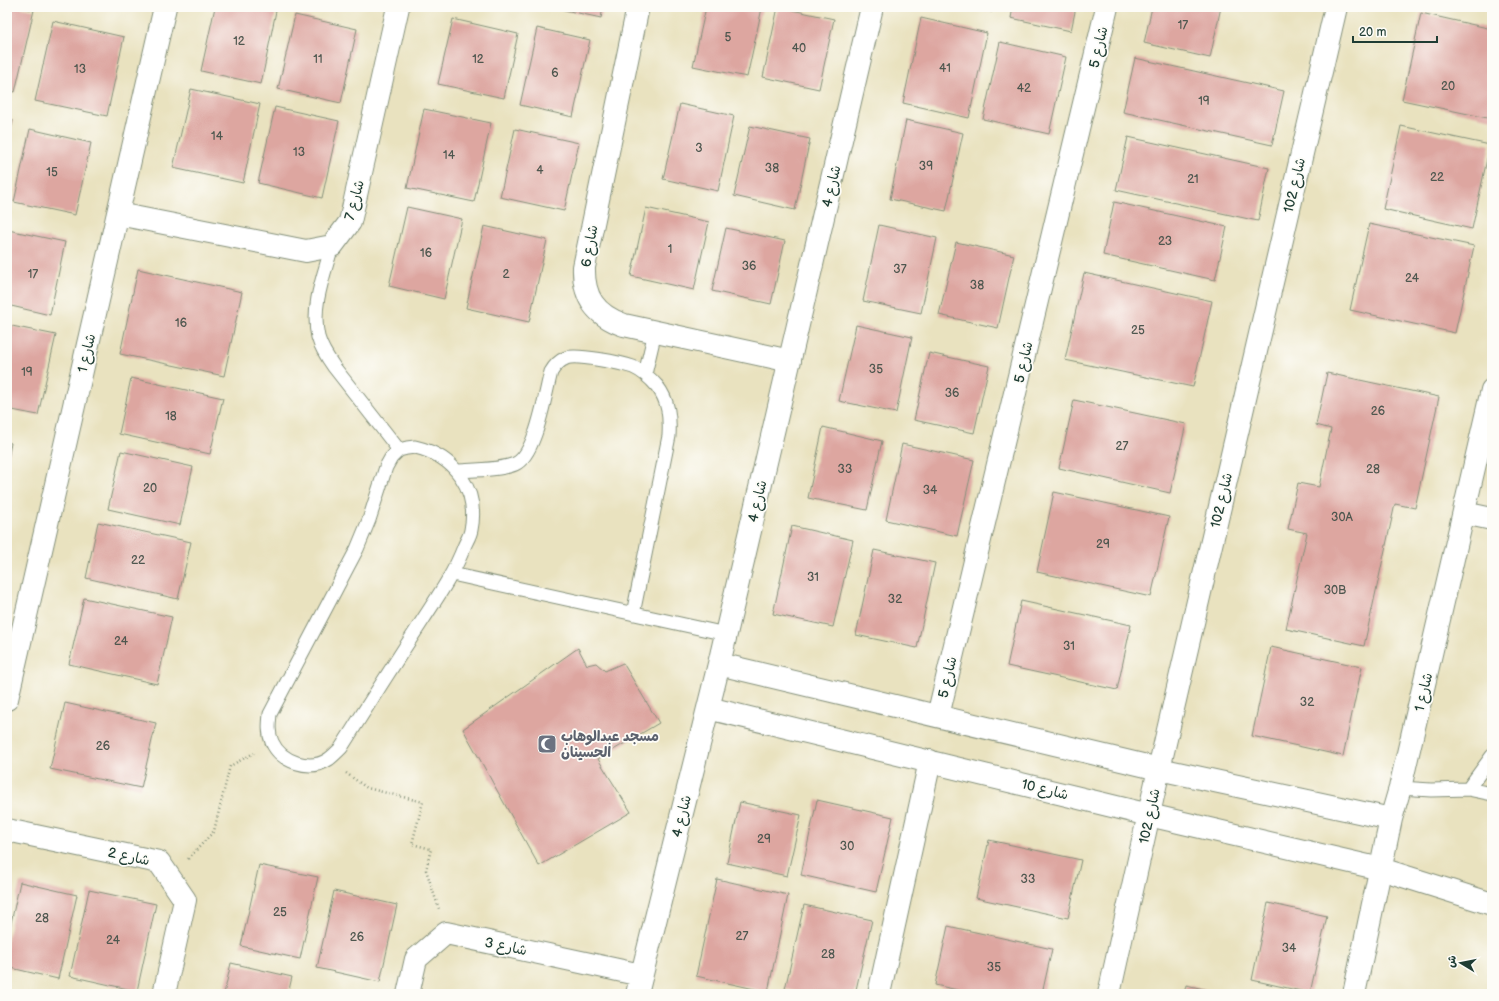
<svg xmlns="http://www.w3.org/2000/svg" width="1499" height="1001" font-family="'Balsamiq Sans','Playpen Sans Arabic',sans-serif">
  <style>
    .building { fill: #dda6a0 }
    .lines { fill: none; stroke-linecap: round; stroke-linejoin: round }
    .lane-casing { stroke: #84907a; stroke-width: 15 }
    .street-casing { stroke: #84907a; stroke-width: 24 }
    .path { stroke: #84907a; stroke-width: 2.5; stroke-dasharray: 1 3; stroke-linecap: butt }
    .lane { stroke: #fff; stroke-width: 13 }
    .street { stroke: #fff; stroke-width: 22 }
    .labels { text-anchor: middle; stroke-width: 3.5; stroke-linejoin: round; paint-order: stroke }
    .number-label { font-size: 12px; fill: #4e574f }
    .street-label { font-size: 14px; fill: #1f3d34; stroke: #fdfcf7 }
    .worship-label { font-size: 14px; font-weight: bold; fill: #5b616d; stroke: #fdfcf7; text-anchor: start }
  </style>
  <rect width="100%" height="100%" fill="#fdfcf7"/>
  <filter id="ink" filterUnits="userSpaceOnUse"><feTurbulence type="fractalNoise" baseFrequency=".025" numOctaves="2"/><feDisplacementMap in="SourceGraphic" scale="8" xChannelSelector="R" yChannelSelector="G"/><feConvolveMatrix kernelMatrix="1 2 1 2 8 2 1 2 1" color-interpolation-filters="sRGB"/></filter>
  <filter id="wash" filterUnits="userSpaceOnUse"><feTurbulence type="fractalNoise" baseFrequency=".012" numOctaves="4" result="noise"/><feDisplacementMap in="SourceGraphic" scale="16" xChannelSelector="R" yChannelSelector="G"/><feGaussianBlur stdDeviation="0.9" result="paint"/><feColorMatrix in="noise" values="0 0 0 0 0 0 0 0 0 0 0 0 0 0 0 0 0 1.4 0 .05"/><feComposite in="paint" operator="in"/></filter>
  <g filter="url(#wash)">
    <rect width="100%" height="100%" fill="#e9e2bf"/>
    <g id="blocks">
      <path class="building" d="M 7,7 L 18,7 L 34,10 L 15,92 L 7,90 Z
        M 215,7 L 258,7 L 276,11 L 261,84 L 201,71 Z
        M 551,7 L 603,7 L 601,18 Z
        M 706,7 L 762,8 L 747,77 L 693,66 Z
        M 778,7 L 834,19 L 819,89 L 763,77 Z
        M 970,7 L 993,7 L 992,12 Z
        M 1013,7 L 1076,7 L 1071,31 L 1011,18 Z
        M 1152,7 L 1221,7 L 1210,58 L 1144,43 Z
        M 1421,13 L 1492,29 L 1492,119 L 1402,100 Z
        M 295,15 L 357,29 L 341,103 L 278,89 Z
        M 921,18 L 987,33 L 969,118 L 903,103 Z
        M 453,19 L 518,34 L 504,98 L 438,84 Z
        M 53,21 L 124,37 L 107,116 L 35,101 Z
        M 537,28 L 590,40 L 573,117 L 520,105 Z
        M 1000,42 L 1066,57 L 1049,134 L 983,119 Z
        M 1135,58 L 1284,91 L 1272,145 L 1123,112 Z
        M 191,89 L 260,104 L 243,183 L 173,168 Z
        M 680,104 L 734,116 L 718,191 L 663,179 Z
        M 275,107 L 339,121 L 322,198 L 258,183 Z
        M 424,109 L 491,123 L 474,202 L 407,188 Z
        M 7,119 L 13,120 L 8,144 L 7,144 Z
        M 906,120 L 963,133 L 946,211 L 890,199 Z
        M 750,126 L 810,139 L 795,210 L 734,196 Z
        M 1401,126 L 1490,145 L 1472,229 L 1383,209 Z
        M 30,129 L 91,143 L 75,215 L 14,202 Z
        M 515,129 L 579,143 L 564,211 L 500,197 Z
        M 1128,137 L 1269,168 L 1258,221 L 1116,190 Z
        M 1114,202 L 1227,227 L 1215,280 L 1103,255 Z
        M 407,207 L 462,219 L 444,299 L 389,286 Z
        M 646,208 L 709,222 L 694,290 L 631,276 Z
        M 1369,224 L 1474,246 L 1455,333 L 1350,310 Z
        M 879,225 L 937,238 L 921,313 L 863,301 Z
        M 484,226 L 547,240 L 529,322 L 466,308 Z
        M 726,228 L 785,241 L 771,304 L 712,291 Z
        M 8,230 L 65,242 L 50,315 L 7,305 Z
        M 956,242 L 1014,255 L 998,328 L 939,315 Z
        M 138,269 L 242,292 L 224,376 L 120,354 Z
        M 1084,273 L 1212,301 L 1193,387 L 1065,360 Z
        M 7,325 L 56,335 L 38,415 L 7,409 Z
        M 856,325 L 912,337 L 896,413 L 839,401 Z
        M 929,353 L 989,366 L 974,433 L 914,420 Z
        M 1327,373 L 1439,397 L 1415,508 L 1395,504 L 1364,646 L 1286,629 L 1307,533 L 1288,529 L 1298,483 L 1319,487 L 1331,429 L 1316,425 Z
        M 131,378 L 223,398 L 210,454 L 119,434 Z
        M 1074,400 L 1186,424 L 1170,493 L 1059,468 Z
        M 823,427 L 882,441 L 867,510 L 808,498 Z
        M 7,442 L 11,443 L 8,459 L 7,459 Z
        M 902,444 L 974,460 L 957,536 L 886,520 Z
        M 121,451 L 193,467 L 180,525 L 108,509 Z
        M 1054,492 L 1169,517 L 1151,597 L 1037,572 Z
        M 98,522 L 191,542 L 178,599 L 86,578 Z
        M 792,526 L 853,540 L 833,627 L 773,614 Z
        M 874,550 L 935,563 L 917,648 L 856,635 Z
        M 84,598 L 172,617 L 157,684 L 69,664 Z
        M 1021,601 L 1131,625 L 1117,690 L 1007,666 Z
        M 1271,647 L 1362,667 L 1343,756 L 1252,736 Z
        M 578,648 L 587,665 L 596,663 L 605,671 L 623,663 L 659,723 L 598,759 L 631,812 L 539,866 L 463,729 Z
        M 65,703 L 156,723 L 141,788 L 50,769 Z
        M 817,800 L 893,817 L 876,892 L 801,875 Z
        M 740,802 L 801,815 L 787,876 L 727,863 Z
        M 989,840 L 1081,860 L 1068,918 L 976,898 Z
        M 259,865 L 318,877 L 300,959 L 241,946 Z
        M 717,879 L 788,895 L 768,992 L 696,976 Z
        M 20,882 L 77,895 L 58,979 L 7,967 L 7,941 Z
        M 89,890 L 156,904 L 137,991 L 70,976 Z
        M 334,891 L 397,905 L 380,982 L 317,968 Z
        M 1268,903 L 1327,916 L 1310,993 L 1252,980 Z
        M 804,905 L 872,920 L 855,994 L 809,994 L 785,989 Z
        M 948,926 L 1052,949 L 1042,994 L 976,994 L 935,985 Z
        M 231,963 L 292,977 L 288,994 L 224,994 Z
        M 1186,985 L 1222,993 L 1222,994 L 1184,994 Z
        M 7,991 L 18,993 L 18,994 L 7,994 Z
        M 461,991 L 472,993 L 472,994 L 460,994 Z"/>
    </g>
  </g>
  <g filter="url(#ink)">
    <use href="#blocks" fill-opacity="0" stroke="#84907a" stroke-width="1"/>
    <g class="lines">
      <defs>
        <path id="lane" d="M 332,246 C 324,275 311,306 318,337 C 321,348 327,357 334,367 L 399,450
          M 645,374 L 655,332
          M 415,447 C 455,456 479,490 471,530 C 470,536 466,542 464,547 C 454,573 439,595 424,618 C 396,661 368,705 341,748 C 337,752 333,756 329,759 C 310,772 281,762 272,742 C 268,733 269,724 270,714 L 357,549 L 369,520 L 386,467 L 391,458 L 399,450 L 407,448 Z
          M 457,471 C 473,470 501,470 515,464 C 536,455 545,394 551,372 C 555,365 559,361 566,358 C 577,354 621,363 633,367 C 642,371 651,379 657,386 C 669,401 670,418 669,436 L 633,614
          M 452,574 L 726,634
          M 1400,788 L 1431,790 L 1468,789 L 1492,756
          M 1468,789 L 1492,794"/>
        <path id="street" d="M 638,7 L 584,267 C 583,297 595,315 624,325 L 790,361
          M 118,214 L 306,251 L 332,246 L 350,222 L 398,7
          M 1464,513 L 1492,519
          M 719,664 L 1159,769 L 1391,819
          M 7,699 L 165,7
          M 708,708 L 1149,815 L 1381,869 L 1492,904
          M 938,716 L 1107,7
          M 7,830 L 159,862 L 185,900 L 164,994
          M 408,994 L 416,959 L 446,933 L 641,975
          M 637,994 L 719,664 L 872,7
          M 879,994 L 930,761
          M 1109,994 L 1159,769 L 1336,7
          M 1354,994 L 1391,819 L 1400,788 L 1492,390"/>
      </defs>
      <use href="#lane" class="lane-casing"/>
      <use href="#street" class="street-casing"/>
      <path class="path" d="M 346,773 L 367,788 L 423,802 L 412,844 L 431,849 L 426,870 L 439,909
        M 188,859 L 214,831 L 230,766 L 254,753"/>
      <use href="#lane" class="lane"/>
      <use href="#street" class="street"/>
    </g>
  </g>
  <defs>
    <symbol id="mosque-square" viewBox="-11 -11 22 22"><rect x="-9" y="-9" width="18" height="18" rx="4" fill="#6b7280" stroke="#fdfcf7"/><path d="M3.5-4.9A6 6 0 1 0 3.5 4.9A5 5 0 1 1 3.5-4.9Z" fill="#fff"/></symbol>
  </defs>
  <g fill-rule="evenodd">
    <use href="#mosque-square" x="536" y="733" width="22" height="22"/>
  </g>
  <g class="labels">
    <g class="number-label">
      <text x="1183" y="29">17</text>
      <text x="728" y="41">5</text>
      <text x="239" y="45">12</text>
      <text x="799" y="52">40</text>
      <text x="318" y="63">11</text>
      <text x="478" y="63">12</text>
      <text x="945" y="72">41</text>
      <text x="80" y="73">13</text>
      <text x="555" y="77">6</text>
      <text x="1448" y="90">20</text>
      <text x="1024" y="92">42</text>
      <text x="1204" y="105">19</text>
      <text x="217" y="140">14</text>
      <text x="699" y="152">3</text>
      <text x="299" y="156">13</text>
      <text x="449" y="159">14</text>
      <text x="926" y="170">39</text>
      <text x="772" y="172">38</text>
      <text x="540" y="174">4</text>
      <text x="52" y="176">15</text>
      <text x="1437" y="181">22</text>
      <text x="1193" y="183">21</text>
      <text x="1165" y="245">23</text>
      <text x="670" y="253">1</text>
      <text x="426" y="257">16</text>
      <text x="749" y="270">36</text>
      <text x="900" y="273">37</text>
      <text x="33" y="278">17</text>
      <text x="506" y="278">2</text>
      <text x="1412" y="282">24</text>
      <text x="977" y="289">38</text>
      <text x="181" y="327">16</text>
      <text x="1138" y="334">25</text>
      <text x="876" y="373">35</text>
      <text x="27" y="376">19</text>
      <text x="952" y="397">36</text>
      <text x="1378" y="415">26</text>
      <text x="171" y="420">18</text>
      <text x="1122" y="450">27</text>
      <text x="845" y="473">33</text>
      <text x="1373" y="473">28</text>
      <text x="150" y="492">20</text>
      <text x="930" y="494">34</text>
      <text x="1342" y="521">30A</text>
      <text x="1103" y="548">29</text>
      <text x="138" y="564">22</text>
      <text x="813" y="581">31</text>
      <text x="1335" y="594">30B</text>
      <text x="895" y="603">32</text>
      <text x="121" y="645">24</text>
      <text x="1069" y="650">31</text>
      <text x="1307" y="706">32</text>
      <text x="103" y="750">26</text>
      <text x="764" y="843">29</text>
      <text x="847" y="850">30</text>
      <text x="1028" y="883">33</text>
      <text x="280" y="916">25</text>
      <text x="42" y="922">28</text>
      <text x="742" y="940">27</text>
      <text x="357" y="941">26</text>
      <text x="113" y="944">24</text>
      <text x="1289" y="952">34</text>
      <text x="828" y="958">28</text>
      <text x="994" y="971">35</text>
    </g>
    <g class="street-label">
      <text transform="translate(1098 47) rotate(-77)" y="5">شارع 5</text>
      <text transform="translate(1294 185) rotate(-77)" y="5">شارع 102</text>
      <text transform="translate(831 186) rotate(-77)" y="5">شارع 4</text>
      <text transform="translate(354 200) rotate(-75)" y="5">شارع 7</text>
      <text transform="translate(589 246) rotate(-80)" y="5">شارع 6</text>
      <text transform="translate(86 353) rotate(-77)" y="5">شارع 1</text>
      <text transform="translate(1023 362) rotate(-77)" y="5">شارع 5</text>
      <text transform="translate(1221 500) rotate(-77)" y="5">شارع 102</text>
      <text transform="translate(757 501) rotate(-77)" y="5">شارع 4</text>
      <text transform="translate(947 677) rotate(-77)" y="5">شارع 5</text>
      <text transform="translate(1423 692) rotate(-77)" y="5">شارع 1</text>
      <text transform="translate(1045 789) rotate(14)" y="5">شارع 10</text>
      <text transform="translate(681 816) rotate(-76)" y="5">شارع 4</text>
      <text transform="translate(1149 816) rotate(-78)" y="5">شارع 102</text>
      <text transform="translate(129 856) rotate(12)" y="5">شارع 2</text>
      <text transform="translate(506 946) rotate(12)" y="5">شارع 3</text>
    </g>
    <g class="worship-label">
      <text x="561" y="741">مسجد عبدالوهاب<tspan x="561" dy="16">الحسينان</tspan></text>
    </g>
  </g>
  <rect width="1499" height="1001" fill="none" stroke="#fdfcf7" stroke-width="24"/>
  <g transform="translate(1461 963) rotate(280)" stroke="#fdfcf7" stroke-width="3" paint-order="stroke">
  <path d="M0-3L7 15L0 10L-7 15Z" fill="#1f3d34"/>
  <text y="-6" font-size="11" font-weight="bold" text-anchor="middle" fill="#1f3d34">ش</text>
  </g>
  <path d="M1353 36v6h84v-6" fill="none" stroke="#1f3d34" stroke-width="2"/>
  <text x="1359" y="36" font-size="12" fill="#1f3d34" stroke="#fdfcf7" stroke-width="3" paint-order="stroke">20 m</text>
</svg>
